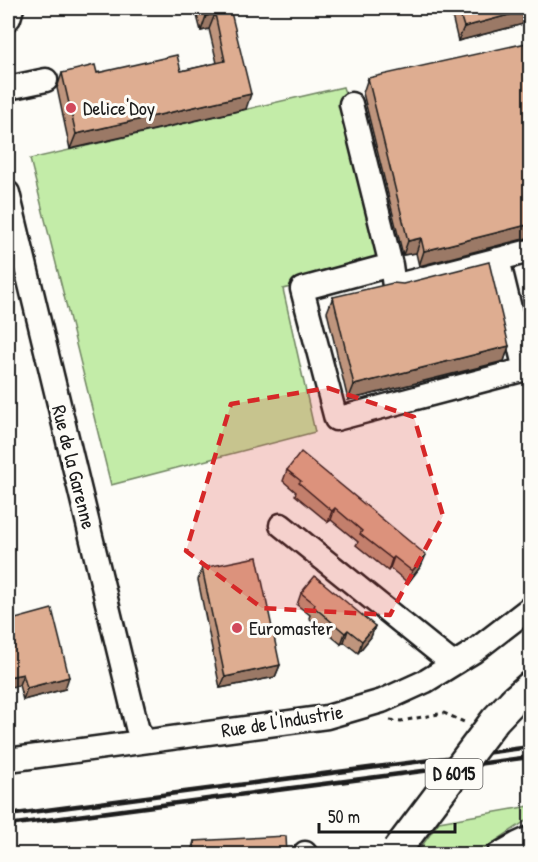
<svg xmlns="http://www.w3.org/2000/svg" width="538" height="862" font-family="'Patrick Hand',sans-serif">
  <style>
    .grass { fill: #c3eca8; stroke: #708462; stroke-width: 1.5 }
    .lines { fill: none; stroke-linecap: round; stroke-linejoin: round }
    .minor-casing { stroke: #1c1c1c; stroke-width: 27 }
    .major-casing { stroke: #1c1c1c; stroke-width: 33 }
    .path { stroke: #1c1c1c; stroke-width: 3; stroke-dasharray: 4.5 4.5; stroke-linecap: butt }
    .minor { stroke: #fdfcf7; stroke-width: 22 }
    .major { stroke: #fdfcf7; stroke-width: 28 }
    .rail { stroke: #1c1c1c; stroke-width: 4.5 }
    .major-bridge-casing { stroke: #1c1c1c; stroke-width: 33; stroke-linecap: butt }
    .major-bridge { stroke: #fdfcf7; stroke-width: 28 }
    .wall { fill: #bf957d; stroke: #1c1c1c; stroke-width: 1.5 }
    .shaded-wall { fill: #9b7966; stroke: #1c1c1c; stroke-width: 1.5 }
    .building { fill: #dead91; stroke: #1c1c1c; stroke-width: 1.5 }
    .marked { fill: #d62828; fill-opacity: 0.2; stroke: #d62828; stroke-width: 4.5; stroke-dasharray: 12 8; stroke-linejoin: round }
    .poi-dot { fill: #d1495b; stroke: #fdfcf7; stroke-width: 2 }
    .labels { text-anchor: middle; stroke-width: 6; stroke-linejoin: round; paint-order: stroke }
    .shield { fill: #fdfcf7; stroke: #605f5e; stroke-width: 1.5 }
    .shield-label { font-size: 18px; font-weight: bold; fill: #1c1c1c }
    .poi-label { font-size: 20px; fill: #1c1c1c; stroke: #fdfcf7; text-anchor: start }
    .street-label { font-size: 20px; fill: #1c1c1c; stroke: #fdfcf7 }
  </style>
  <rect width="100%" height="100%" fill="#fdfcf7"/>
  <filter id="ink" filterUnits="userSpaceOnUse"><feTurbulence type="fractalNoise" baseFrequency=".0167" numOctaves="2"/><feDisplacementMap in="SourceGraphic" scale="12" xChannelSelector="R" yChannelSelector="G"/><feConvolveMatrix kernelMatrix="1 2 1 2 8 2 1 2 1" color-interpolation-filters="sRGB"/></filter>
  <g filter="url(#ink)">
    <path class="grass" d="M 343,87 L 351,112 L 386,262 L 283,289 L 315,432 L 111,485 L 30,159 Z
      M 530,806 L 530,818 L 476,854 L 416,854 L 439,822 Z"/>
    <g class="lines">
      <defs>
        <path id="minor" d="M 8,19 L 9,18 L 12,8
          M 8,88 L 46,80
          M 351,104 L 391,265 L 394,286 L 530,251
          M 8,193 L 137,727 L 143,741
          M 498,259 L 525,370
          M 391,265 L 302,289 L 336,419 L 530,368
          M 281,525 L 453,664
          M 8,760 L 327,717 L 382,701 L 426,681 L 473,652 L 530,608
          M 305,853 L 305,854
          M 499,854 L 517,844 L 530,838"/>
        <path id="major" d="M 514,700 L 530,686"/>
      </defs>
      <use href="#minor" class="minor-casing"/>
      <use href="#major" class="major-casing"/>
      <path class="path" d="M 390,720 L 401,721 L 444,713 L 464,722
        M 446,854 C 459,847 464,846 478,854"/>
      <use href="#minor" class="minor"/>
      <use href="#major" class="major"/>
      <path class="rail" d="M 8,815 L 530,747
        M 8,825 L 530,757"/>
      <defs>
        <path id="major-bridge" d="M 397,850 L 495,720 L 514,700"/>
      </defs>
      <use href="#major-bridge" class="major-bridge-casing"/>
      <use href="#major-bridge" class="major-bridge"/>
    </g>
    <path class="wall" d="M 195,8 L 230,8 L 246,109 L 70,149 L 57,88 L 62,73 L 181,71 L 217,63 L 209,29 L 201,31 Z
      M 450,8 L 531,8 L 531,22 L 458,41 Z
      M 368,78 L 527,238 L 419,266 L 416,253 L 403,255 L 363,93 Z
      M 530,252 L 531,252 L 531,291 L 524,266 Z
      M 333,297 L 509,346 L 504,361 L 348,400 L 327,312 Z
      M 287,470 L 421,566 L 408,583 L 390,568 L 388,571 L 356,545 L 358,542 L 331,520 L 328,522 L 295,495 L 296,492 L 283,481 Z
      M 202,568 L 280,665 L 275,677 L 220,688 L 198,580 Z
      M 301,593 L 375,626 L 371,637 L 358,653 L 344,642 L 341,644 L 309,618 L 310,615 L 297,605 Z
      M 8,621 L 65,689 L 23,700 L 19,685 L 8,688 Z
      M 194,841 L 287,855 L 190,855 Z"/>
    <path class="shaded-wall" d="M 531,9 L 531,22 L 458,41 L 464,27 Z
      M 215,14 L 209,29 L 201,31 L 206,16 Z
      M 251,94 L 246,109 L 70,149 L 76,134 Z
      M 531,224 L 531,238 L 527,238 L 419,266 L 424,251 Z
      M 421,238 L 416,253 L 403,255 L 408,241 Z
      M 509,346 L 504,361 L 348,400 L 354,385 Z
      M 335,508 L 331,520 L 328,522 L 332,511 Z
      M 426,555 L 421,566 L 408,583 L 412,571 Z
      M 394,557 L 390,568 L 388,571 L 392,559 Z
      M 375,626 L 371,637 L 358,653 L 362,641 Z
      M 348,630 L 344,642 L 341,644 L 345,633 Z
      M 280,665 L 275,677 L 220,688 L 225,677 Z
      M 23,674 L 19,685 L 8,688 L 8,677 Z
      M 69,677 L 65,689 L 23,700 L 27,688 Z"/>
    <path class="building" d="M 204,8 L 230,8 L 251,94 L 76,134 L 62,73 L 95,65 L 97,73 L 177,55 L 181,71 L 225,61 L 215,14 L 206,16 Z
      M 458,8 L 531,8 L 531,9 L 464,27 Z
      M 531,42 L 531,224 L 424,251 L 421,238 L 408,241 L 368,78 Z
      M 489,262 L 509,346 L 354,385 L 333,297 L 393,283 L 403,284 Z
      M 301,452 L 426,555 L 412,571 L 394,557 L 392,559 L 360,534 L 362,531 L 335,508 L 332,511 L 299,483 L 301,481 L 287,470 Z
      M 257,557 L 280,665 L 225,677 L 202,568 Z
      M 315,576 L 375,626 L 362,641 L 348,630 L 345,633 L 314,607 L 315,604 L 301,593 Z
      M 52,609 L 69,677 L 27,688 L 23,674 L 8,677 L 8,621 Z
      M 286,836 L 287,855 L 195,855 L 194,841 Z"/>
  </g>
  <path class="marked" d="M 328,388 L 414,417 L 443,516 L 390,615 L 262,608 L 186,551 L 231,404 Z"/>
  <g class="poi-dot">
    <circle cx="71" cy="108" r="6"/>
    <circle cx="237" cy="628" r="6"/>
  </g>
  <g class="labels">
    <rect class="shield" x="425.5" y="759" width="57" height="30" rx="4.5"/>
    <g class="shield-label">
      <text x="454" y="780">D 6015</text>
    </g>
    <g class="poi-label">
      <text x="83" y="115">Delice'Doy</text>
      <text x="249" y="635">Euromaster</text>
    </g>
    <g class="street-label">
      <text transform="translate(74 467) rotate(76)" y="7">Rue de la Garenne</text>
      <text transform="translate(282 721) rotate(-9)" y="7">Rue de l'Industrie</text>
    </g>
  </g>
  <rect width="538" height="862" fill="none" stroke="#fdfcf7" stroke-width="30"/>
  <rect x="15" y="15" width="508" height="832" fill="none" stroke="#1c1c1c" stroke-width="2" filter="url(#ink)"/>
  <path d="M319 823v9h136v-9" fill="none" stroke="#1c1c1c" stroke-width="3"/>
  <text x="328" y="823" font-size="18" fill="#1c1c1c" stroke="#fdfcf7" stroke-width="4.5" paint-order="stroke">50 m</text>
</svg>
